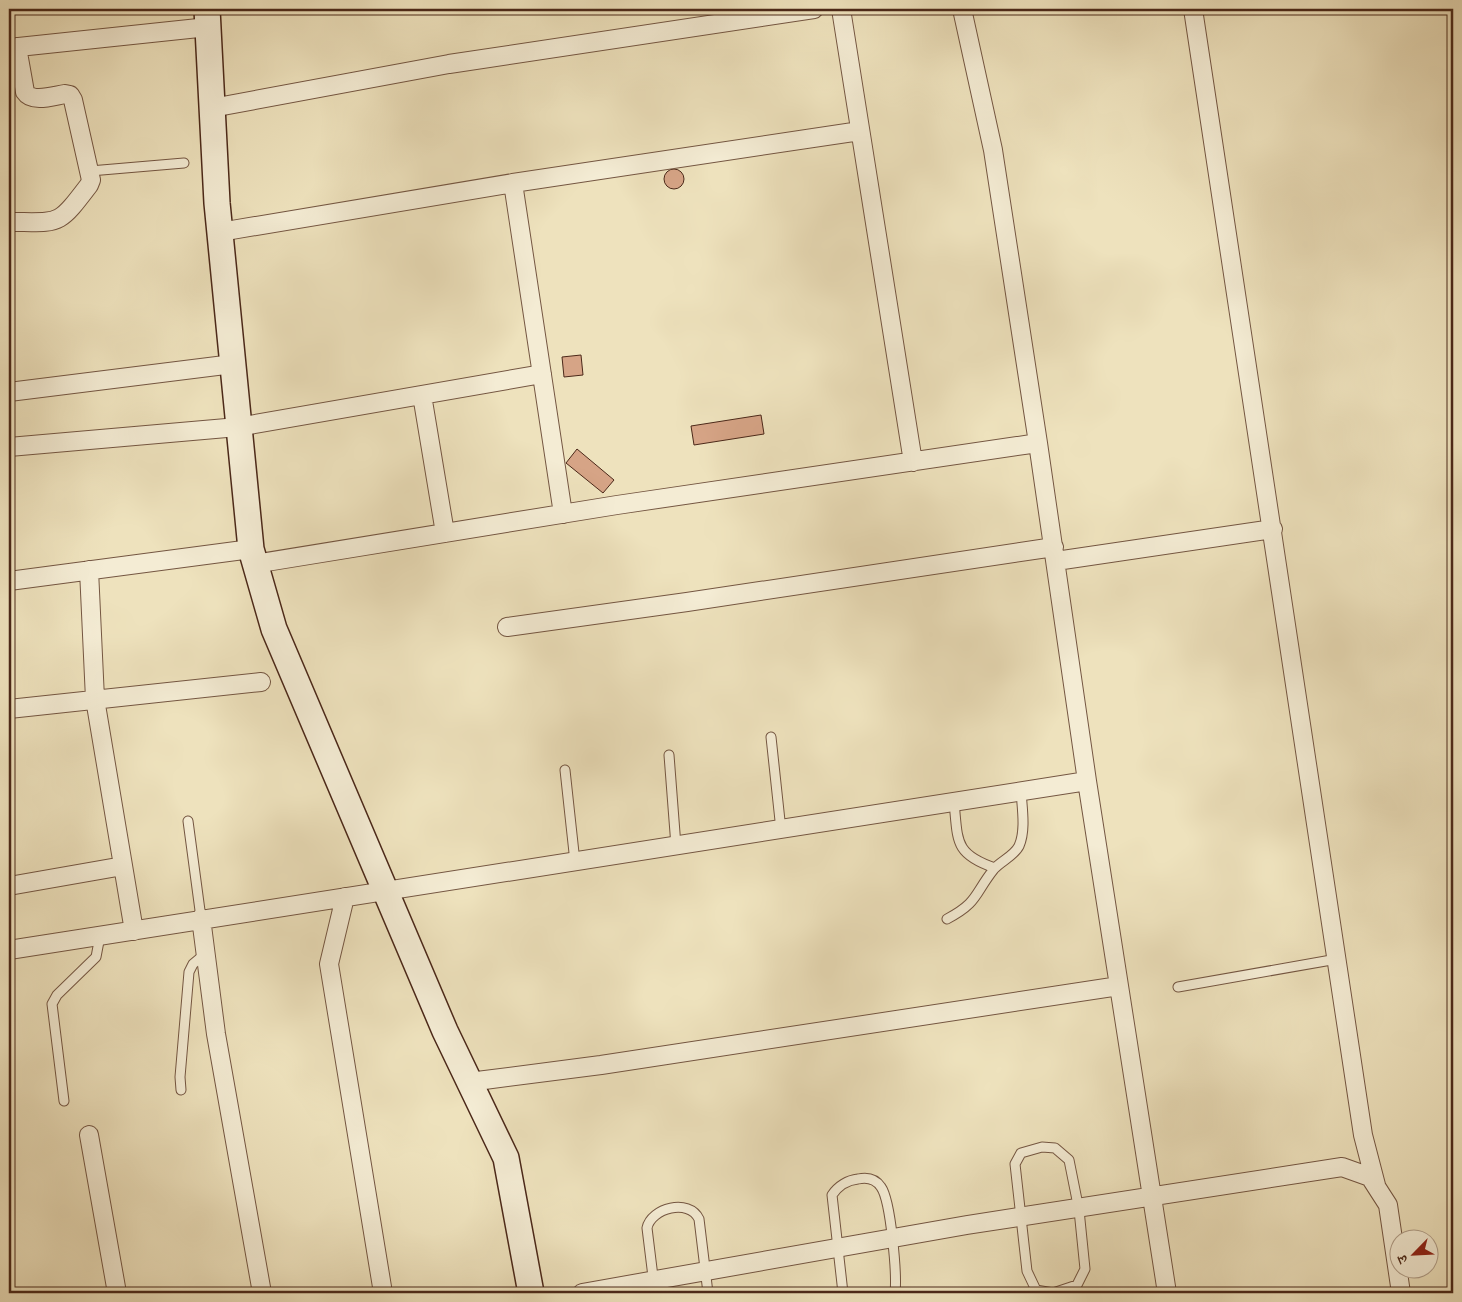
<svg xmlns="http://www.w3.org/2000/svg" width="1462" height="1302" font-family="Alegreya,'Noto Serif Devanagari',serif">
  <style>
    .building { fill: #d6a486; stroke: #4b2819 }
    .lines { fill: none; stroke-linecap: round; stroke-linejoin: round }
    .service-casing { stroke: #745642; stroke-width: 11 }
    .minor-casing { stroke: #745642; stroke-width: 20 }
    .secondary-casing { stroke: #4b2819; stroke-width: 28 }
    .service { stroke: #f4ecd4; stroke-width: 9 }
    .minor { stroke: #f4ecd4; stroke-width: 18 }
    .secondary { stroke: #f4ecd4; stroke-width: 25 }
  </style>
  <rect width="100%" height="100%" fill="#eee2bd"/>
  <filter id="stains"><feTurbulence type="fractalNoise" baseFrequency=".004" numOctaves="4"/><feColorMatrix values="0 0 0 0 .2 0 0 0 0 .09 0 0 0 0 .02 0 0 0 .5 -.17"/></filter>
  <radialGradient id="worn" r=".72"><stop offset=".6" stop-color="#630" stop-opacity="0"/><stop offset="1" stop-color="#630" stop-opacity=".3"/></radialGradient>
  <path class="building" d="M664 179a10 10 0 1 1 20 0a10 10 0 1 1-20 0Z
    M 581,355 L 583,375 L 564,377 L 562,357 Z
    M 761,415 L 764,434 L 694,445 L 691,426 Z
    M 577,449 L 614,480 L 603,493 L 566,463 Z"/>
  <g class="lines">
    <defs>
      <path id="service" d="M 90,171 L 184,163
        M 771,737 L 781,830
        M 669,755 L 676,846
        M 565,770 L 575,862
        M 954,802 C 958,841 954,854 995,868
        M 188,821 L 201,918
        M 947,919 C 979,902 974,894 994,869 C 1001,861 1014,856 1019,846 C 1026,830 1022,808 1021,791
        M 1178,987 L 1337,959
        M 181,1090 L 180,1077 L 189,972 L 193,964 L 205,954
        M 64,1101 L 52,1004 L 57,995 L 96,957 L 100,936
        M 1042,1147 L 1055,1148 L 1069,1160 L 1079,1210 L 1085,1269 L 1077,1285 L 1053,1293 L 1036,1290 L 1027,1271 L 1015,1164 L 1021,1153 Z
        M 655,1293 L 647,1228 C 651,1208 689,1198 699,1219 L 708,1293
        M 843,1293 L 832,1195 C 838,1186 848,1180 858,1179 C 867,1177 875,1178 881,1187 C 891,1201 897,1275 895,1293"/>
      <path id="minor" d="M 841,9 L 913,462
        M 962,9 L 993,150 L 1038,443 L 1087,781 L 1167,1293
        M 1193,9 L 1363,1135 L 1376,1185
        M 9,48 L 208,27
        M 212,108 L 449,64 L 814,9
        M 9,222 C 61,222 57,227 89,185 L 91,180 L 73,100 L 70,95 L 65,94 C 53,96 32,103 25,92 L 17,47
        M 220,232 L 513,183
        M 9,392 L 233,364
        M 422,395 L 445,533
        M 9,447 L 238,427 L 542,374
        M 563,514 L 513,183 L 860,131
        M 1056,561 L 1273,529
        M 254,564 L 617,505 L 1038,443
        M 89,570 L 95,699 L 134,931
        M 9,581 L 251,549
        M 507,627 L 687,602 L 1054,547
        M 9,709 L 261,682
        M 9,886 L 123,866
        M 345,897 L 329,964 L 383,1293
        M 201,918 L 216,1034 L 262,1293
        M 9,950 L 1087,781
        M 469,1082 L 601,1065 L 1119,986
        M 89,1135 L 117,1293
        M 582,1293 L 967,1225 L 1342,1167 L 1370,1177 L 1388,1205 L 1401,1293"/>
      <path id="secondary" d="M 207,9 L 217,203 L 251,549 L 274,629 L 445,1031 L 506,1158 L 531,1293"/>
    </defs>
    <use href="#service" class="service-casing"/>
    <use href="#minor" class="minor-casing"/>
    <use href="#secondary" class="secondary-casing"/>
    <use href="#service" class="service"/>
    <use href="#minor" class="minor"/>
    <use href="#secondary" class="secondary"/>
  </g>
  <rect width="1462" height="1302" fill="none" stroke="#eee2bd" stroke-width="30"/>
  <rect x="10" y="10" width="1442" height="1282" fill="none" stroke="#4b2819" stroke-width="2.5"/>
  <rect x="15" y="15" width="1432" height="1272" fill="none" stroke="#4b2819"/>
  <g transform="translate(1414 1254) rotate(246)"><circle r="24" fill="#f4ecd4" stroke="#b09e89"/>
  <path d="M0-4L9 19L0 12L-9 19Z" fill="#8f2418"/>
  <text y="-8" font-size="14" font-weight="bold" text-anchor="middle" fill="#4b2819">उ</text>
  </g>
  <rect width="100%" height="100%" filter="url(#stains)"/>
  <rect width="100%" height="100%" fill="url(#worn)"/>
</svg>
